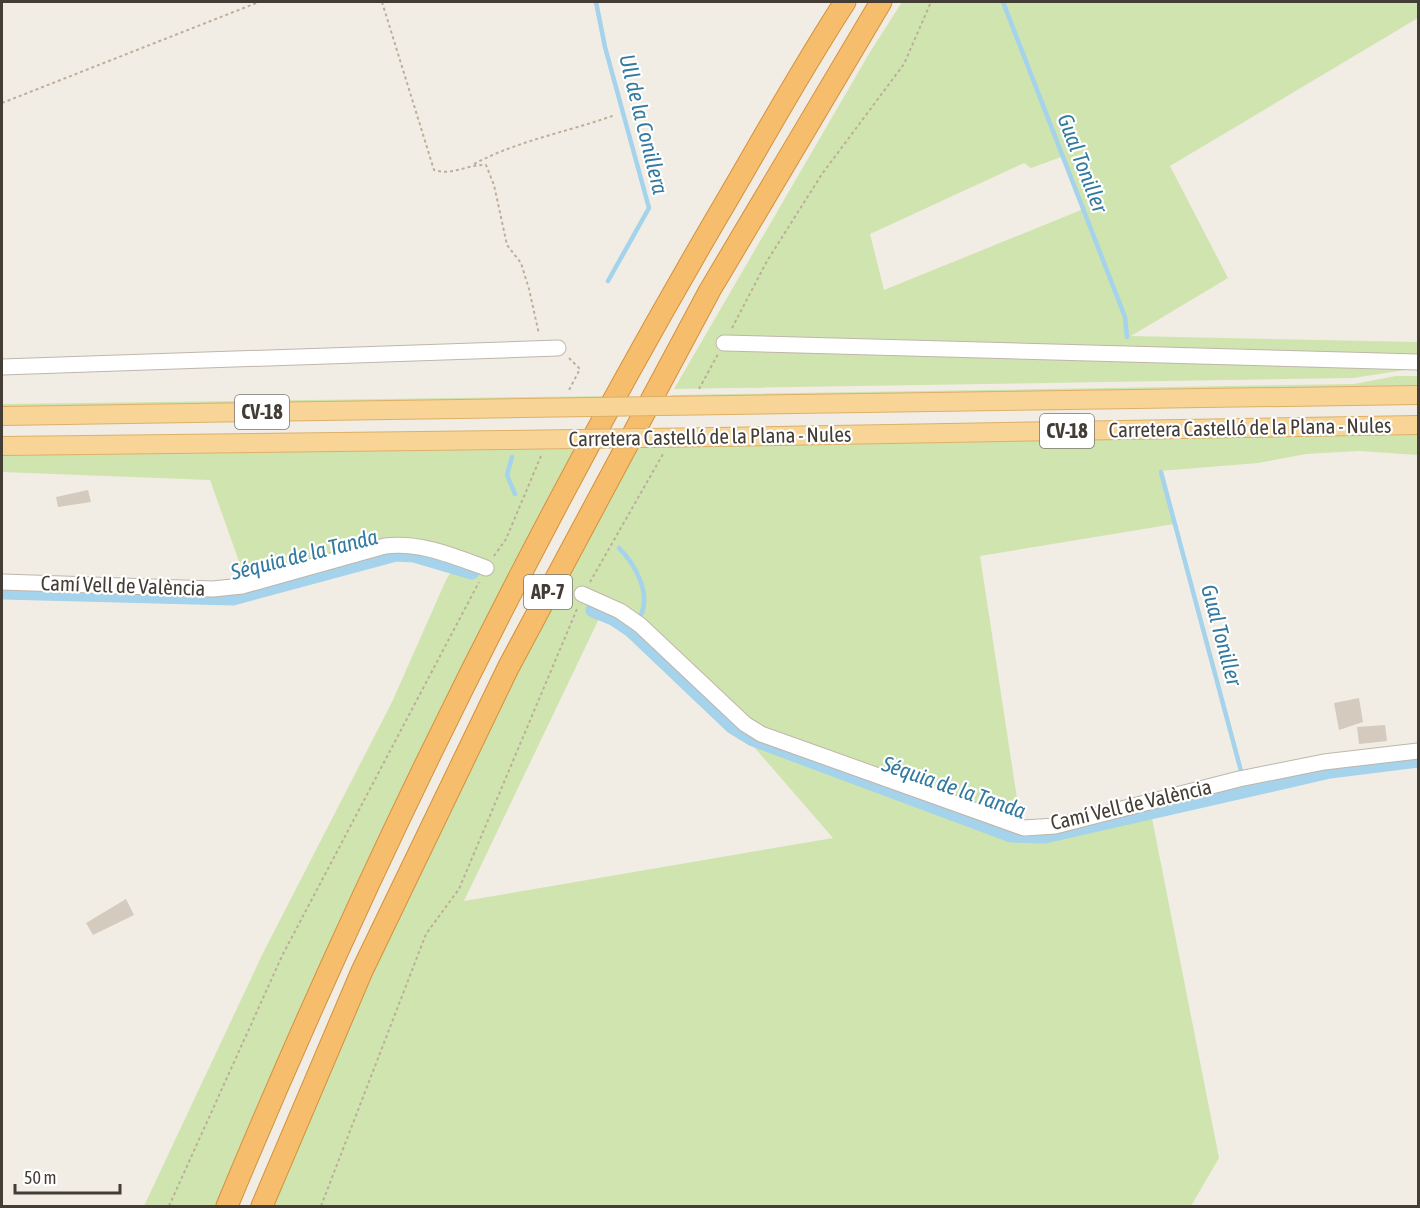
<svg xmlns="http://www.w3.org/2000/svg" width="1420" height="1208" font-family="'Asap Condensed',sans-serif">
  <style>
    .green { fill: #d0e4af; fill-rule: evenodd }
    .lines { fill: none; stroke-linecap: round; stroke-linejoin: round }
    .stream { stroke: #a4d3eb; stroke-width: 4.5 }
    .canal { stroke: #a4d3eb; stroke-width: 15 }
    .building { fill: #d5cabe }
    .minor-casing { stroke: #bfb6ab; stroke-width: 17 }
    .major-casing { stroke: #dcb068; stroke-width: 20 }
    .highway-casing { stroke: #d4913d; stroke-width: 23 }
    .path { stroke: #bdae9a; stroke-width: 2; stroke-dasharray: 3 3; stroke-linecap: butt }
    .minor { stroke: #fff; stroke-width: 15 }
    .major { stroke: #f8d597; stroke-width: 18 }
    .highway { stroke: #f5bd6c; stroke-width: 21 }
    .major-bridge-casing { stroke: #dcb068; stroke-width: 20; stroke-linecap: butt }
    .major-bridge { stroke: #f8d597; stroke-width: 18 }
    .labels { text-anchor: middle; stroke-width: 4.5; stroke-linejoin: round; paint-order: stroke }
    .shield { fill: #fff; stroke: #7b7772; stroke-width: 1.5 }
    .shield-label { font-size: 20px; font-weight: bold; fill: #433d35 }
    .street-label { font-size: 21px; fill: #433d35; stroke: #fff }
    .water-label { font-size: 22px; font-style: italic; fill: #337aa0; stroke: #fff }
  </style>
  <rect width="100%" height="100%" fill="#f1ede5"/>
  <path class="green" d="M 902,2 L 1418,2 L 1418,18 L 1170,166 L 1228,278 L 1131,336 L 1418,342 L 1418,368 L 1353,378 L 674,389 L 870,52 ZM 1064,156 L 1085,210 L 1081,210 L 884,290 L 870,234 L 1024,163 L 1031,168 Z
    M 1396,376 L 1418,376 L 1418,388 L 669,400 L 671,395 L 1354,384 Z
    M 607,396 L 604,400 L 2,408 L 2,404 Z
    M 1418,432 L 1418,455 L 1359,451 L 1306,454 L 1258,463 L 1160,471 L 1174,524 L 980,556 L 1020,818 L 1024,828 L 1149,803 L 1219,1158 L 1191,1206 L 271,1206 L 353,1017 L 457,793 L 633,446 ZM 606,604 L 745,724 L 748,740 L 833,838 L 464,901 Z
    M 580,446 L 218,1206 L 144,1206 L 263,953 L 392,702 L 446,580 L 459,558 L 406,543 L 247,584 L 210,480 L 2,472 L 2,453 Z"/>
  <g class="lines">
    <path class="stream" d="M 596,2 L 605,47 L 649,208 L 608,281
      M 1003,2 L 1125,317 L 1127,337
      M 512,457 L 507,475 L 515,494
      M 1161,472 L 1241,771
      M 619,548 C 635,564 651,593 641,615"/>
    <path class="canal" d="M 2,592 L 233,598 L 396,554 L 414,555 L 472,572
      M 593,610 L 613,618 L 631,630 L 732,726 L 753,739 L 1011,835 L 1045,836 L 1330,771 L 1418,760"/>
  </g>
  <path class="building" d="M 88,490 L 91,502 L 58,507 L 56,497 Z
    M 1359,698 L 1363,722 L 1339,730 L 1334,703 Z
    M 1385,725 L 1387,741 L 1359,744 L 1357,727 Z
    M 126,899 L 134,915 L 93,935 L 86,923 Z"/>
  <g class="lines">
    <defs>
      <path id="minor" d="M 724,343 L 1418,362
        M 2,367 L 558,348
        M 2,582 L 213,589 L 242,586 L 385,546 C 421,542 453,556 486,568
        M 582,594 L 620,611 L 640,625 L 745,724 L 761,734 L 1024,828 L 1055,826 L 1239,779 L 1324,762 L 1418,751"/>
      <path id="major" d="M 730,405 L 1418,395
        M 2,416 L 522,408
        M 715,437 L 1418,425
        M 2,446 L 504,440"/>
      <path id="highway" d="M 227,1206 C 367,869 529,540 713,224 C 757,150 798,74 845,2
        M 262,1206 L 362,971 L 508,668 L 710,290 L 881,2"/>
    </defs>
    <use href="#minor" class="minor-casing"/>
    <use href="#major" class="major-casing"/>
    <use href="#highway" class="highway-casing"/>
    <path class="path" d="M 382,2 L 434,170 C 453,176 467,164 486,165 L 494,185 L 507,245 L 521,263 L 529,289 L 539,334
      M 2,103 L 259,2
      M 474,164 C 519,140 568,132 615,115
      M 732,328 L 767,261 L 822,174 L 904,64 L 931,2
      M 569,358 L 580,369 L 569,390
      M 699,389 L 718,354
      M 494,556 L 506,539 L 541,456
      M 590,582 L 663,454
      M 169,1206 L 282,956 L 479,582
      M 321,1206 L 426,934 L 459,889 L 577,609"/>
    <use href="#minor" class="minor"/>
    <use href="#major" class="major"/>
    <use href="#highway" class="highway"/>
    <defs>
      <path id="major-bridge" d="M 522,408 L 730,405
        M 504,440 L 715,437"/>
    </defs>
    <use href="#major-bridge" class="major-bridge-casing"/>
    <use href="#major-bridge" class="major-bridge"/>
  </g>
  <g class="labels">
    <g class="shield">
      <rect x="235" y="395" width="54" height="34" rx="4.5"/>
      <rect x="1040" y="414" width="54" height="34" rx="4.5"/>
      <rect x="524" y="575" width="48" height="34" rx="4.5"/>
    </g>
    <g class="shield-label">
      <text x="262" y="419">CV-18</text>
      <text x="1067" y="438">CV-18</text>
      <text x="548" y="599">AP-7</text>
    </g>
    <g class="street-label">
      <text transform="translate(1250 428) rotate(-1)" y="7">Carretera Castelló de la Plana - Nules</text>
      <text transform="translate(710 437) rotate(-1)" y="7">Carretera Castelló de la Plana - Nules</text>
      <text transform="translate(123 586) rotate(2)" y="7">Camí Vell de València</text>
      <text transform="translate(1131 805) rotate(-13)" y="7">Camí Vell de València</text>
    </g>
    <g class="water-label">
      <text transform="translate(644 124) rotate(76)" y="8">Ull de la Conillera</text>
      <text transform="translate(1083 163) rotate(69)" y="8">Gual Toniller</text>
      <text transform="translate(304 554) rotate(-14)" y="8">Séquia de la Tanda</text>
      <text transform="translate(1222 635) rotate(75)" y="8">Gual Toniller</text>
      <text transform="translate(954 787) rotate(19)" y="8">Séquia de la Tanda</text>
    </g>
  </g>
  <rect width="1420" height="1208" fill="none" stroke="#433d35" stroke-width="6"/>
  <path d="M15 1184v9h105v-9" fill="none" stroke="#433d35" stroke-width="3"/>
  <text x="24" y="1184" font-size="18" fill="#433d35" stroke="#ffffff" stroke-width="4.5" paint-order="stroke">50 m</text>
</svg>
